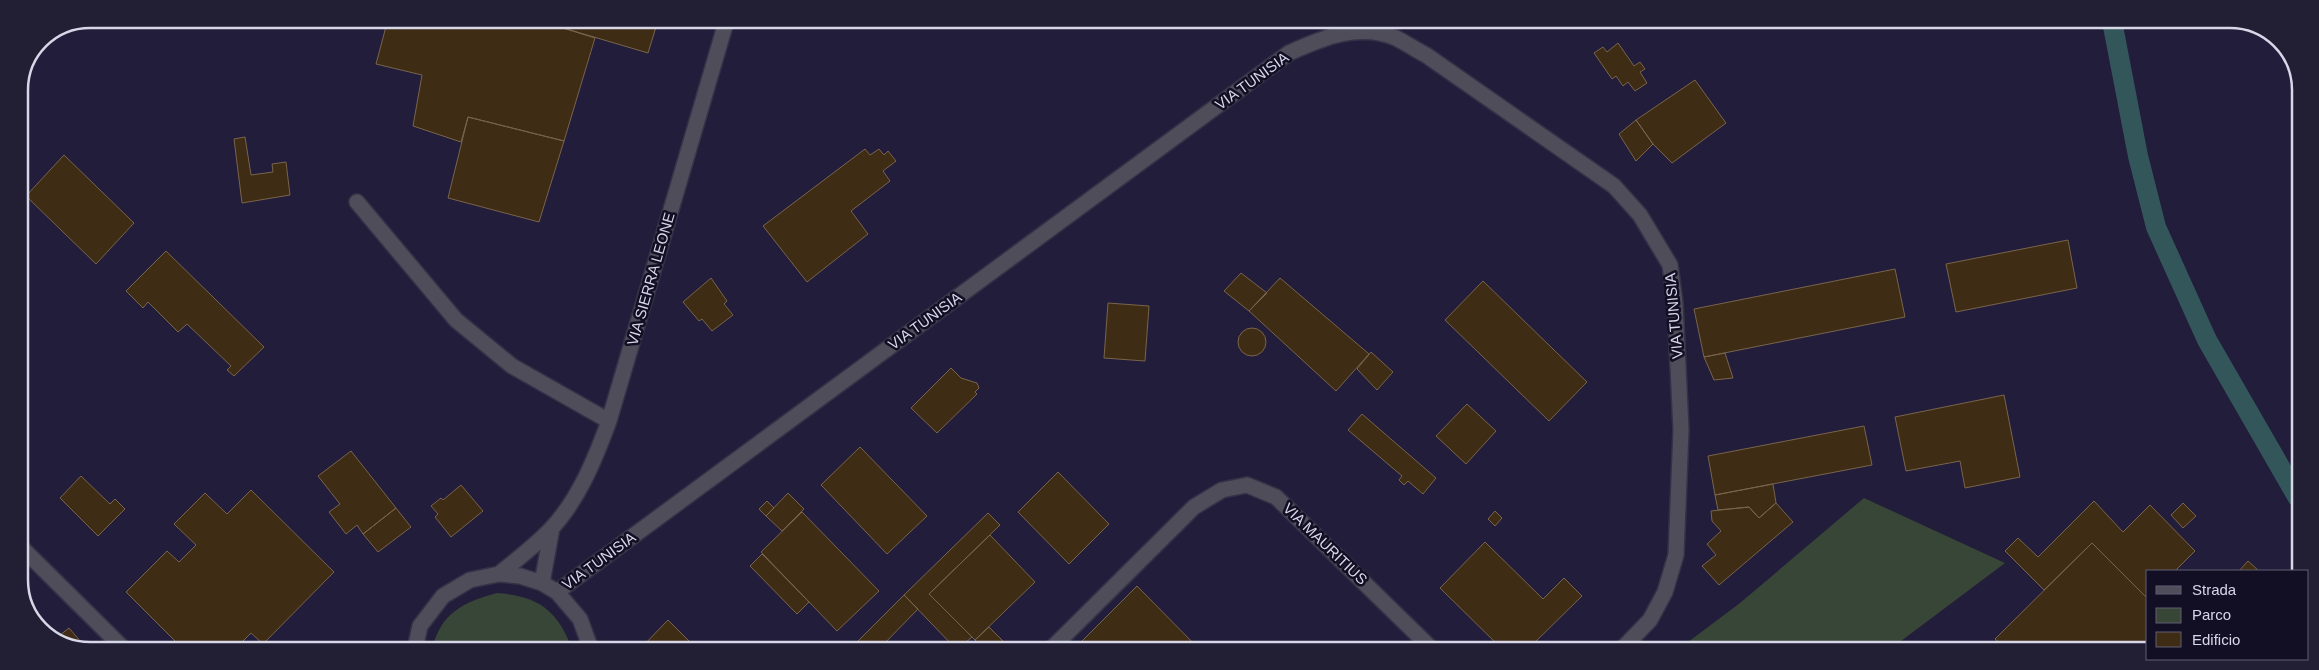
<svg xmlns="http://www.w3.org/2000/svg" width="2319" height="670" font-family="Arial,sans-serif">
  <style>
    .built { fill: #221d3a }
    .green { fill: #384637 }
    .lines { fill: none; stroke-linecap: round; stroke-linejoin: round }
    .canal { stroke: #33565b; stroke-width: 20 }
    .building { fill: #3e2c15; stroke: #79644c }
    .minor-casing { stroke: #343248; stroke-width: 18 }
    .minor { stroke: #4e4d59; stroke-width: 15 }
    .labels { text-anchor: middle; stroke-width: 5; stroke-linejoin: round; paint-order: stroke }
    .street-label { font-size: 15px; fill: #d7d7e7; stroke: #120e24 }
    .rim { fill: none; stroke: #d7d7e7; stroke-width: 2.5 }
  </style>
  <rect width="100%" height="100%" fill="#1a172e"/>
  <path class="built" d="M 89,19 L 2248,21 L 2283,43 L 2300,84 L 2298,571 L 2148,571 L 2148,651 L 71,649 L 36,627 L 19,586 L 19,89 L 40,39 Z"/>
  <path class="green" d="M 1864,498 L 2005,563 L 1893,647 L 1895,651 L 1676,651 L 1740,603 Z
    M 497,593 C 538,596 558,610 572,649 L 432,649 C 441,613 463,602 497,593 Z"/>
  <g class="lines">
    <path class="canal" d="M 2112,21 L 2138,156 L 2156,227 L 2207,340 L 2298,498"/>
  </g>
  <path class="building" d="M 388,19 L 534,19 L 595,38 L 564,141 L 468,117 L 461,142 L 413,126 L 422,75 L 376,64 Z
    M 533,19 L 630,19 L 656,27 L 648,53 Z
    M 1618,43 L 1634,66 L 1640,62 L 1645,69 L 1640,72 L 1647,83 L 1635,91 L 1628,82 L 1623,86 L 1616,76 L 1612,79 L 1594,53 L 1603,47 L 1607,52 Z
    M 1695,80 L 1726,123 L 1672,163 L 1653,144 L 1636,120 Z
    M 468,117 L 564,141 L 539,222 L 448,198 Z
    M 1636,120 L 1653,144 L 1636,161 L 1619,134 Z
    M 245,137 L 251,175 L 273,172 L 272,164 L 286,162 L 290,195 L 242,203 L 234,139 Z
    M 865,149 L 870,155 L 879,149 L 884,155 L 888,151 L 896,161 L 883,171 L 890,181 L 851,211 L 868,234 L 807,282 L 763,226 Z
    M 64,155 L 134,223 L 96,264 L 26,196 Z
    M 2068,240 L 2077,288 L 1956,312 L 1946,264 Z
    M 166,251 L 264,347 L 234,376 L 227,370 L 231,366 L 187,324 L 178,332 L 148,302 L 143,308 L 126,291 Z
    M 1895,269 L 1905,317 L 1704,357 L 1694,309 Z
    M 1241,273 L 1267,293 L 1249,311 L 1224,291 Z
    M 711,278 L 727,301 L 724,304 L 733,315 L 712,331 L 702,319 L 699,321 L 683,302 Z
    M 1280,278 L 1369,354 L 1336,391 L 1249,311 Z
    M 1483,281 L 1587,382 L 1549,421 L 1445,320 Z
    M 1108,303 L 1149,306 L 1145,361 L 1104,358 Z
    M1238 342a14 14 0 1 1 28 0a14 14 0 1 1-28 0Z
    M 1371,352 L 1393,372 L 1377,390 L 1357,369 Z
    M 1725,353 L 1733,378 L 1714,380 L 1704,357 Z
    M 951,368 L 961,378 L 977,383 L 979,388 L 975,392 L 977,394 L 937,433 L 911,408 Z
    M 2004,395 L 2020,477 L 1965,488 L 1960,461 L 1906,471 L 1895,417 Z
    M 1467,404 L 1496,431 L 1466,464 L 1436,436 Z
    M 1362,414 L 1436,478 L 1423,494 L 1408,481 L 1404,485 L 1399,480 L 1402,476 L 1348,430 Z
    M 1864,426 L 1872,465 L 1715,495 L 1708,456 Z
    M 860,447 L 927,516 L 887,554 L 821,485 Z
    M 351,451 L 396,508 L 363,534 L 357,525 L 346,534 L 329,512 L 340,504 L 318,476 Z
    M 1058,472 L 1109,524 L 1069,564 L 1018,512 Z
    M 81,476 L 110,504 L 115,499 L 125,509 L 98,536 L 60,498 Z
    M 1773,484 L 1776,503 L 1759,518 L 1749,507 L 1718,510 L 1715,495 Z
    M 461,485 L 483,511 L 451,537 L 435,517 L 438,514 L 431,506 L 441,498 L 443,500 Z
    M 251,490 L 334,572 L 263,644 L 251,633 L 235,649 L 183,649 L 126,592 L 167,551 L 179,562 L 196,545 L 174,524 L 205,493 L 227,514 Z
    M 788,493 L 804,509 L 782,531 L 766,516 Z
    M 767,501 L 774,508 L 766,516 L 759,509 Z
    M 2094,501 L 2123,532 L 2150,505 L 2195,551 L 2175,571 L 2148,571 L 2147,598 L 2092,543 L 2044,590 L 2005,551 L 2018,538 L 2038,557 Z
    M 1776,503 L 1793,522 L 1719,585 L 1702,566 L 1716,555 L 1707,544 L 1721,531 L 1712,521 L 1711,511 L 1749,507 L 1759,518 Z
    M 2183,503 L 2196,516 L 2183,528 L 2171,515 Z
    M 396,508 L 411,527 L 378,552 L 363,534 Z
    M 1495,511 L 1502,518 L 1495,526 L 1488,519 Z
    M 802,512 L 879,591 L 837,631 L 761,552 Z
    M 988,513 L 1000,525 L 929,594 L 972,637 L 957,650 L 904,595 Z
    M 990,535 L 1035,582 L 975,640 L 929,594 Z
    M 1485,542 L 1543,599 L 1564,578 L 1582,596 L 1527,650 L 1503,650 L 1440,588 Z
    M 2092,543 L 2148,599 L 2148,642 L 2139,651 L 2008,651 L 1995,639 Z
    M 762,554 L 809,602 L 797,614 L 750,566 Z
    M 2248,561 L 2259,571 L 2239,571 Z
    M 1137,586 L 1200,650 L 1073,650 Z
    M 904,595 L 918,609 L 878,650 L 849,650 Z
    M 668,620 L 698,650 L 639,650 Z
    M 989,627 L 1006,644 L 1000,650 L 985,650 L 975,640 Z
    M 69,628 L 87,649 L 71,649 L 55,639 Z
    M 1321,641 L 1330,650 L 1312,650 Z"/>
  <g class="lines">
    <defs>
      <path id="minor" d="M 357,202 L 456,320 L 512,366 L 609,421
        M 19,545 L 124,649
        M 499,574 C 516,560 535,546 551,529 C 579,499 595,459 609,421 L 727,19
        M 542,583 L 552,528
        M 557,592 L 1289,53 C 1322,38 1359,22 1396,38 C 1406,43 1416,50 1426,55 L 1614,186 L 1640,215 L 1670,265 L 1675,303 L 1681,430 L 1676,555 L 1665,592 L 1650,620 L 1620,651
        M 415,649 L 420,626 L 443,596 L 470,580 L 499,574 L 520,576 L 542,583 L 557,592 L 580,619 L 591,649
        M 1050,650 L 1194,507 L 1222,490 L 1247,485 L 1276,497 L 1433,650"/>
    </defs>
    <use href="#minor" class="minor-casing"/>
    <use href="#minor" class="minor"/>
  </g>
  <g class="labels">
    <g class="street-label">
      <text transform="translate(1252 81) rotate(-36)" y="5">VIA TUNISIA</text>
      <text transform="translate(651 279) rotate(-74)" y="5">VIA SIERRA LEONE</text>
      <text transform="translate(1674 316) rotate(-95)" y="5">VIA TUNISIA</text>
      <text transform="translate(925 321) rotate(-36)" y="5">VIA TUNISIA</text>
      <text transform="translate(1325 544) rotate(44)" y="5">VIA MAURITIUS</text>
      <text transform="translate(599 561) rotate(-36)" y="5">VIA TUNISIA</text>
    </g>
  </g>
  <path d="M0 0H2319V670H0ZM90 28H2230A62 62 0 0 1 2292 90V580A62 62 0 0 1 2230 642H90A62 62 0 0 1 28 580V90A62 62 0 0 1 90 28Z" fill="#221e34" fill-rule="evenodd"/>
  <path class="rim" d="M90 28H2230A62 62 0 0 1 2292 90V580A62 62 0 0 1 2230 642H90A62 62 0 0 1 28 580V90A62 62 0 0 1 90 28Z"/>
  <rect x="2146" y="570" width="162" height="90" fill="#120e24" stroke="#615e72"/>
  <rect x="2156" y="586" width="25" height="8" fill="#4e4d59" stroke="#615e72"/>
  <text x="2192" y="595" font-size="15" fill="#d7d7e7">Strada</text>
  <rect x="2156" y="608" width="25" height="15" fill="#384637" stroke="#615e72"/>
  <text x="2192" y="620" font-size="15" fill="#d7d7e7">Parco</text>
  <rect x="2156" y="632" width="25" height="15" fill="#3e2c15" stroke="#615e72"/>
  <text x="2192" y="645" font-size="15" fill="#d7d7e7">Edificio</text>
</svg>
